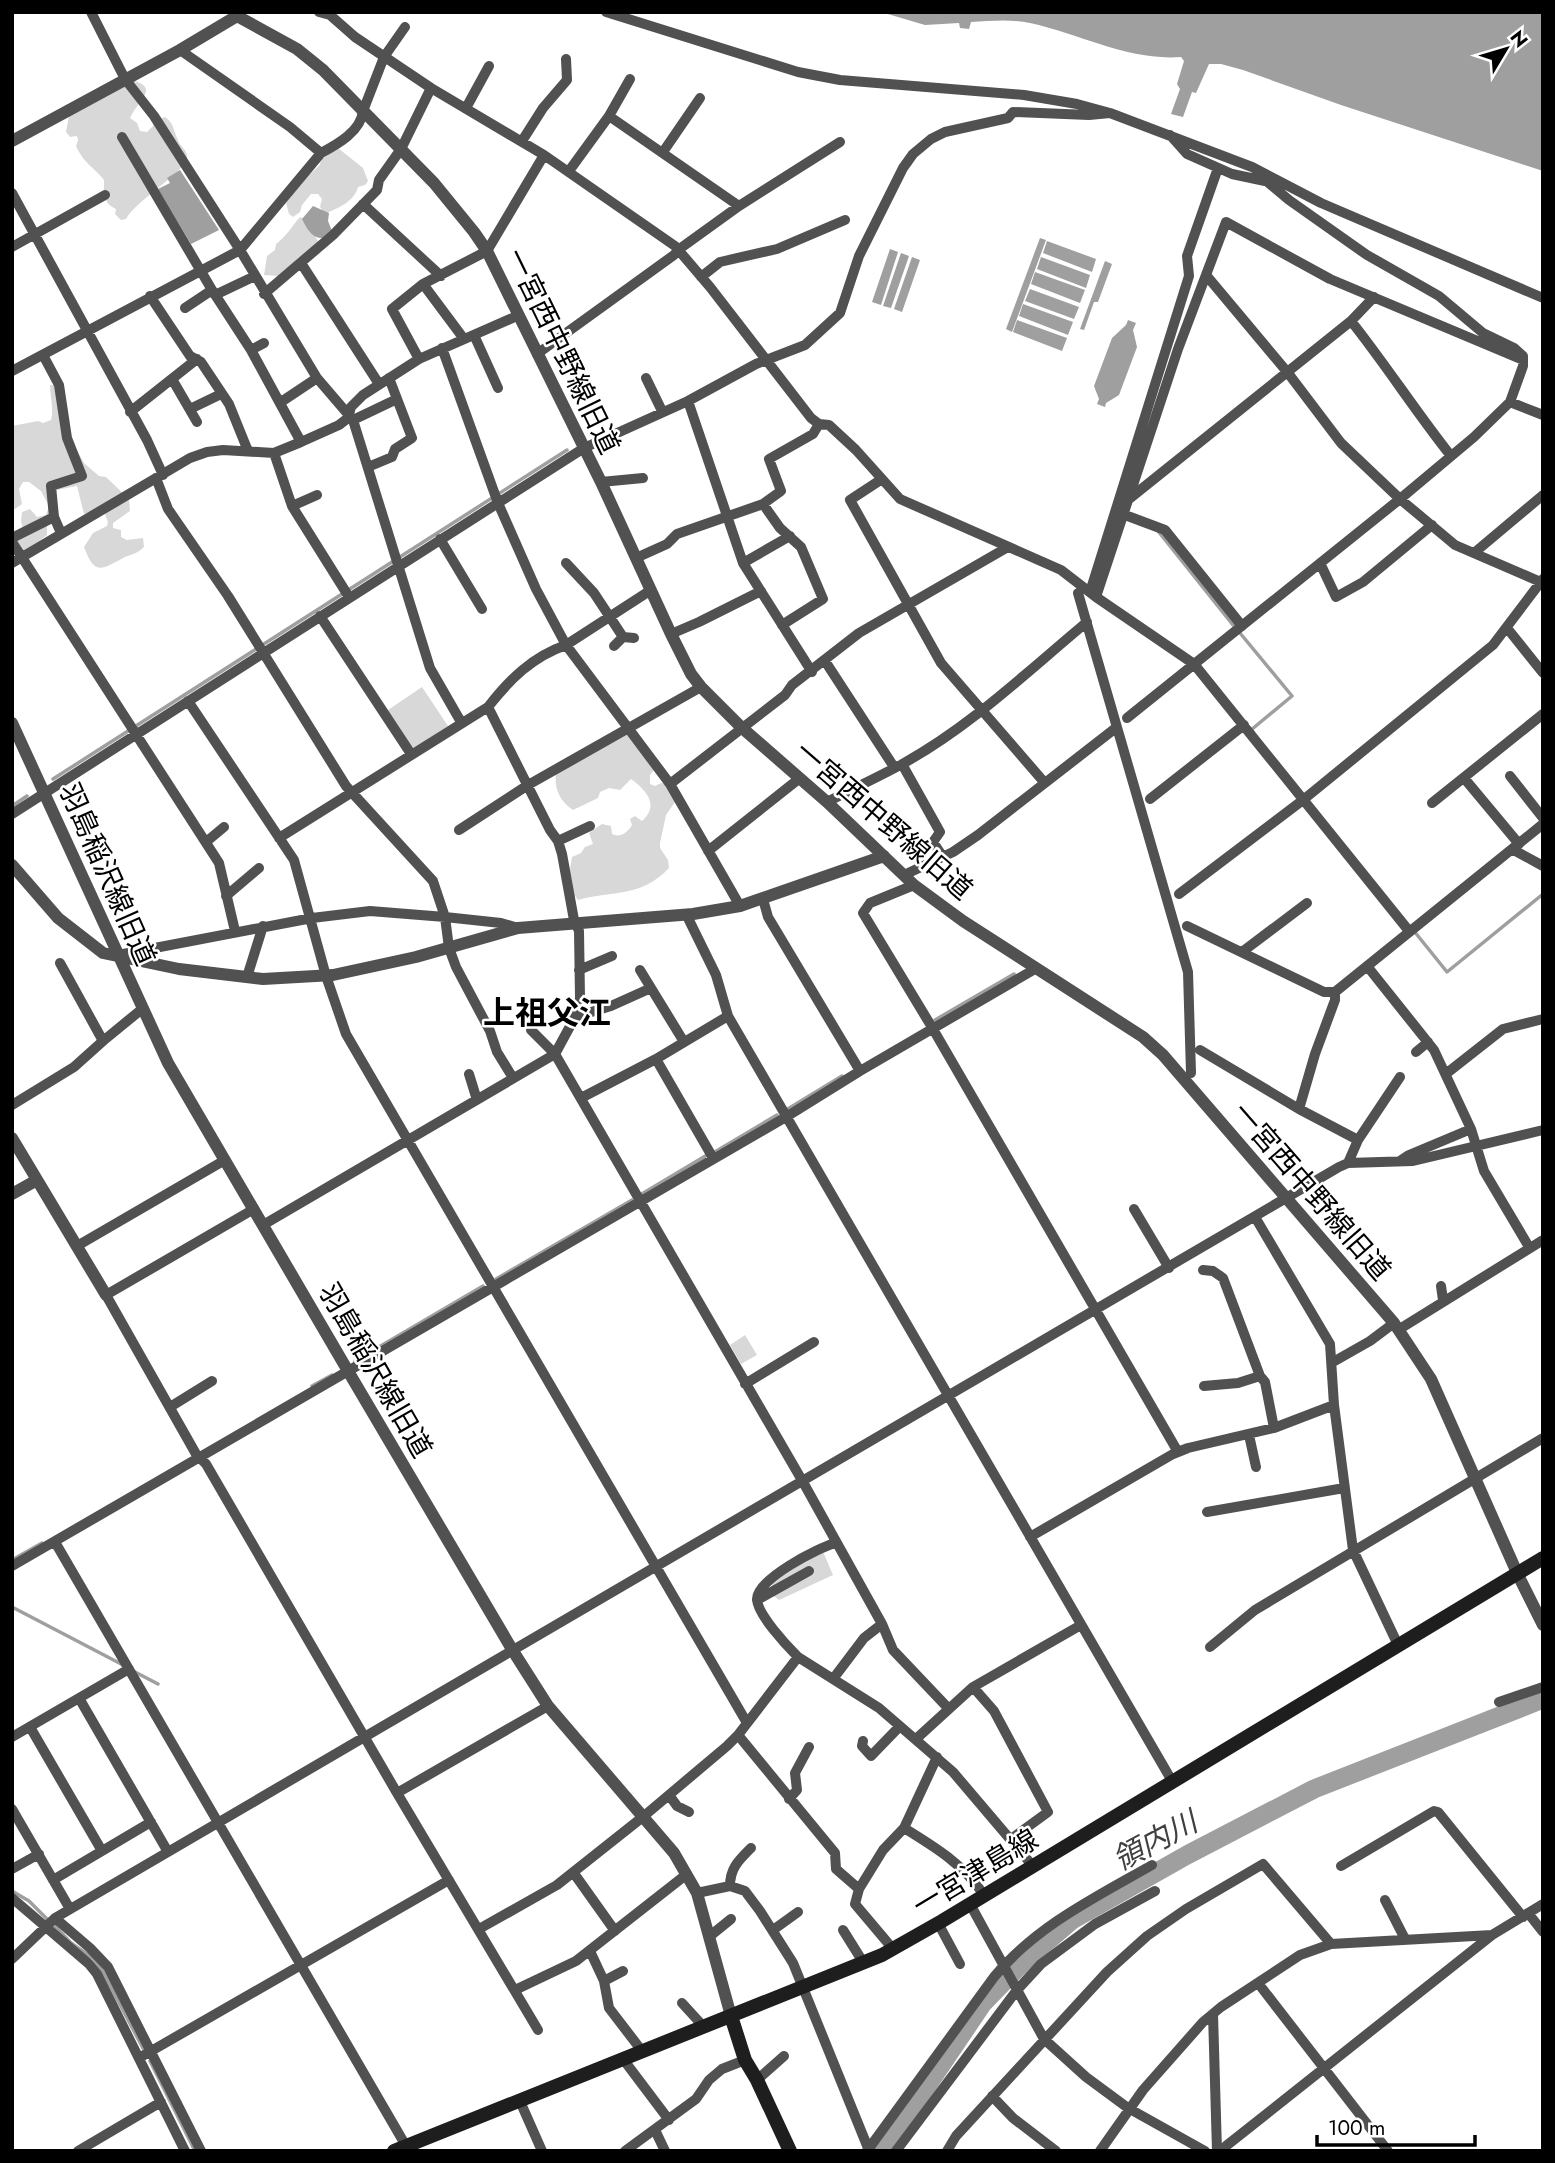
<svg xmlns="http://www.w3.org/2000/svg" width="1555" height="2163" font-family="Jost,'Noto Sans JP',sans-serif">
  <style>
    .green { fill: #d8d8d8 }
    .water { fill: #9f9f9f }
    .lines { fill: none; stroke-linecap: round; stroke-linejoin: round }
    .stream { stroke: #9f9f9f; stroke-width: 3.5 }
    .river { stroke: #9f9f9f; stroke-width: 19 }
    .minor { stroke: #515151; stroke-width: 10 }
    .tertiary { stroke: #515151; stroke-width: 12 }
    .secondary { stroke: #1e1e1e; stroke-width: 14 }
    .labels { text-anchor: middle; stroke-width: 5; stroke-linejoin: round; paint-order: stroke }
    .street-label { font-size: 28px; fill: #000; stroke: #fff }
    .water-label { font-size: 30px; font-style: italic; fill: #404040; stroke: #fff }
    .quarter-label { font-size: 32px; font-weight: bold; fill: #000; stroke: #fff }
  </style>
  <rect width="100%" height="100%" fill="#fff"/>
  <path class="green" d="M 123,78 C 164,86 140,97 130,118 L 137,123 L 140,131 L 147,132 L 153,126 L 154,121 L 165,117 C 174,123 173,130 178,140 C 180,147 188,150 187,158 C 186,171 134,202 126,219 L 121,220 L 115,214 L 116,209 C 102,203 104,192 104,180 C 93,166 84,164 76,146 L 78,140 L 77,136 L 70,137 L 66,132 L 69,116 Z
    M 338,148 L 363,168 L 368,181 L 365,185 L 358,187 C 354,202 338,208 325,214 L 320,207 L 322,199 L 318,194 L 311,194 L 302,205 L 300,212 L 293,217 L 289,214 L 286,203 L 301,182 L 319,166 L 322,159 Z
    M 300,217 L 304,219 L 320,244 L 278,276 L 264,275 L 267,256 L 275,250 L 276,244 C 286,237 292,226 300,217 Z
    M 50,385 L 55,385 L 74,445 L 84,463 L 99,476 L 106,477 L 129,499 L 130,511 L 113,523 L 113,528 L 121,530 L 121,537 L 127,540 L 143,538 L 144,547 C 138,553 133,554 125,557 C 102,569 95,577 84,547 L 93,533 L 107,526 L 108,522 L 104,512 L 93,511 L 84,514 L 77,486 L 56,490 L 55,511 L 47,518 L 47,535 L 26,551 L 18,550 L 15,540 L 25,537 L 21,521 L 22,512 L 30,509 L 37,517 L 46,515 L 49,506 L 41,491 L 29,482 L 23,482 L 19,489 L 22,504 L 12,511 L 12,426 L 38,421 L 43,423 L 51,420 C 54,409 50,396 50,385 Z
    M 422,687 L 448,726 L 410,751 L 388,710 Z
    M 625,734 L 633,735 L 656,767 L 650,775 L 650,784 L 655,786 L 661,783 L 667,784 L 677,799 L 666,815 L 660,843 L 660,848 L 668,860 L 669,868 C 641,898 613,890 578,900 L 572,892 L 572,884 L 569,875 L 572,857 L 581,853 L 585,847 L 593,844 L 589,833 L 602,824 L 611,826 L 612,834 C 620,838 627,833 632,825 L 630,819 L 635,816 L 642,821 C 660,805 646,790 631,779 L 620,790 L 609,788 L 600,792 L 598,798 L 573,810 C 560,801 554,789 556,774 Z
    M 745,1335 L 757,1355 L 741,1364 L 730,1345 Z
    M 821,1547 L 833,1575 L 779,1600 L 770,1593 L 774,1578 Z"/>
  <path class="water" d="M 881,12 L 1543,12 L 1543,171 L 1341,105 L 1243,70 L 1221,64 L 1209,64 L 1196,93 L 1192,92 L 1183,117 L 1171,114 L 1180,89 L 1177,84 L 1184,61 L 1181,57 C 1128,61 1081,34 1030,23 C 1010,19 990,21 971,22 L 969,29 L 960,28 L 959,23 L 925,25 Z
    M 180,170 L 219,230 L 191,244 L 158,189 L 170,183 L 167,178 Z
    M 313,206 L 329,213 L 328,221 L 332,231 L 324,238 C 312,239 307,229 302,219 Z
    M 1040,238 L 1046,240 L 1012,332 L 1006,329 Z
    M 1047,241 L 1096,259 L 1092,272 L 1043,253 Z
    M 890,249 L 898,252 L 881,305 L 872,302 Z
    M 901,253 L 909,256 L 891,308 L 883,306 Z
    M 912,257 L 920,260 L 902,312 L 894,309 Z
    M 1041,257 L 1090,275 L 1086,288 L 1037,269 Z
    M 1105,261 L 1112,264 L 1098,302 L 1094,302 L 1084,330 L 1080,329 Z
    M 1035,272 L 1085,290 L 1080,303 L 1031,284 Z
    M 1030,289 L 1079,307 L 1074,319 L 1025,301 Z
    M 1023,304 L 1073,322 L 1068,335 L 1019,316 Z
    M 1017,320 L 1067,338 L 1062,351 L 1013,332 Z
    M 1128,320 L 1136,323 L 1133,330 L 1137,347 L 1119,395 L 1106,403 L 1105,407 L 1097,404 L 1099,399 L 1094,386 L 1112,338 L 1126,325 Z"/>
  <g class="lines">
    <path class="stream" d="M 1158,531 L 1233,625
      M 1240,633 L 1292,696 L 1251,730 L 1253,732
      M 53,779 L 567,450
      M 12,806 L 27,796
      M 1414,931 L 1447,972 L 1543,894
      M 935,1020 L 1014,974
      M 786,1110 L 842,1076
      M 713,1153 L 777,1115
      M 640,1195 L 707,1155
      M 496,1279 L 632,1200
      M 355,1361 L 483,1286
      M 312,1386 L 332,1375
      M 12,1560 L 42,1543
      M 12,1607 L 125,1666
      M 135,1672 L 158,1684
      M 12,1891 L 29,1901 L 48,1920
      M 54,1925 L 71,1943 L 94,1959 L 103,1972 L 145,2052
      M 150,2061 L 195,2151"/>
    <path class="river" d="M 883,2151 L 983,2003 L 1023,1962 L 1072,1920 L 1187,1855 L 1314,1789 L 1543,1699"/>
    <path class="minor" d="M 91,12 L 125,79 L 154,116 L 240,250 L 317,378 L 353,420 L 430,668 L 461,722
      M 319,12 L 330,15 L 355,37 L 431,88 L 544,155 L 675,246 L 710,287 L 811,418 L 819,424 L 829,425 L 856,450 L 900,499 L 1061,570 L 1096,597 L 1194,664 L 1409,931
      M 606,12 L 798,72 L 840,80 L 1024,95 L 1077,104 L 1110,113 L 1252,167 L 1321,203 L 1543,298
      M 466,108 L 489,66
      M 609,116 L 739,206
      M 1170,135 L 1187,154 L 1232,174 L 1265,181
      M 122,137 L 212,290 L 251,350 L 301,442
      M 522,141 L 543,108 L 567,80 L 566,59
      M 663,152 L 700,98
      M 321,153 C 338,144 361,131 363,111 L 384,57 L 405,27
      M 569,171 L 609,116 L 630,79
      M 1257,173 L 1289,200 L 1367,255 L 1439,296 L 1483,333 L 1514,348 L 1523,356 L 1523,366 L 1510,402 L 1543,415
      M 12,193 L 147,440 L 163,475
      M 363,204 L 441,276
      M 12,247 L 105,195
      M 301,263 L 379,384
      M 1206,275 L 1288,373 L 1341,443 L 1400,499 L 1455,545 L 1543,583
      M 701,277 L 720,262 L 777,249 L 845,220
      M 423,284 L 464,339
      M 264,294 L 333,235 L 377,190 L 379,180 L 401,149 L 431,88
      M 215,295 L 255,276
      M 150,296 L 190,356 L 201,362 L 229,404 L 248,451
      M 185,308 L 212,290
      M 1351,321 C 1386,365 1416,412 1451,456
      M 474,335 L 498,388
      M 442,348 L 498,503 L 536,589 L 566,645 L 670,784 L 740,906
      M 251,350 L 264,343
      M 537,354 L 674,255 L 678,250 L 739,206 L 840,142
      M 43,355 L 59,385 L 67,438 L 82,476 L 51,486 L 54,517 L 61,533
      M 419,359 L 392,309 L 423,284 L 487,251 L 544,155
      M 12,371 L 240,250 L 321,153 L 290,127 L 180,50
      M 646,378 L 662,411
      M 172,379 L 197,422
      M 688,401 L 743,563 L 812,672
      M 281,402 L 317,378
      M 190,409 L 221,394
      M 130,412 L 197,359
      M 353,420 L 397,399
      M 274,453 L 292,506 L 349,597
      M 368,467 L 392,457 L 395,449 L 412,438 L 389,378
      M 156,478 L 168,509 L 228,596 L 346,786 L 433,881 L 445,917 L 449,948 L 456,967 L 490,1031 L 497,1052 L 513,1078
      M 882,479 L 850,500 L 941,663 L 1044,782
      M 601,482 L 643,478
      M 1129,499 L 1351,321 L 1374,297
      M 763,504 L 780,528 L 801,547 L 823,599 L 782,625
      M 292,506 L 317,495
      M 1125,515 L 1165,530 L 1242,626
      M 12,538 L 54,517
      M 440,539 L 482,609
      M 12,542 L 219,863 L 235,931
      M 1474,553 L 1543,495
      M 636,558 L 667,544 L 677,534 L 763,504 L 781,491 L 769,459 L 813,434 L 819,424
      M 12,563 L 190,458 L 207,452 L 223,450 L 274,453 L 301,442 L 339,425 L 348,418 L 351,407 L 363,395 L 419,359 L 517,316
      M 566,563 L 594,593 L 623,637
      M 743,563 L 790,536
      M 1320,563 L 1336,597 L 1363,582 L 1432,525
      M 1090,592 L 1189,276 L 1187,256 L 1218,168
      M 1078,593 L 1188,972 L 1191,1073
      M 1096,597 L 1178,349 L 1226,222 L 1330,279 L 1523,360
      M 320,616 L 411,754
      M 1507,628 L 1543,673
      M 671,634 L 699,622 L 761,591
      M 614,646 L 623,637 L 634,638
      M 825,661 L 894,767
      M 188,701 L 294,860 L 326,976 L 346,1034 L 747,1723
      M 1127,718 L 1400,499 L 1474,437 L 1510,402
      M 902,764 L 940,832 L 933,842 L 943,857
      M 1510,776 L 1543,818
      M 1464,778 L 1519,844
      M 670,784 L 785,695 L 792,685 L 859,633 L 1008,547
      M 1150,799 L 1244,725
      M 827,802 C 852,789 879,777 904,763 C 971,726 1028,671 1087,622
      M 1432,803 L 1543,714
      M 12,814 L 584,448 L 688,401 L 756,364 L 805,345 L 840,313 L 859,256 L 903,168 L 913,154 L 931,139 L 945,132 L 1008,118 L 1013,112 L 1089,115 L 1110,113
      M 459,830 L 528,785 L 701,687
      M 279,838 L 488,707 C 510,679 532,657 566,645 L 651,590
      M 558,841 L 590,826
      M 206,842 L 224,827
      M 1512,849 L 1543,866
      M 708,851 L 800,778
      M 904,875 L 953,852 L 978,835 L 1117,727
      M 914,885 L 870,903 L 863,913 L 933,1029 L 1178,1452
      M 1179,894 L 1303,800 L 1493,645 L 1543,579
      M 226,896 L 259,868
      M 763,899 L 768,917 L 860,1071
      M 686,914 L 716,975 L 728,1016 L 1172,1781
      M 1187,926 L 1324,992 L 1335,992 L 1543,824
      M 1242,952 L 1307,903
      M 118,955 L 312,918 L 370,911 L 445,917 L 501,923 L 518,928
      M 60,963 L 103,1041
      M 1367,966 L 1434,1050 L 1471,1129 L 1484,1171 L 1529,1247
      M 579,970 L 612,956
      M 640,970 L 684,1042
      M 247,977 L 263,926
      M 575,1017 L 611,1006 L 651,988
      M 531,1030 L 555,1054 L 803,1482 L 882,1624 L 893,1650 L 948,1708
      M 1200,1050 L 1299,1109 L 1358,1140
      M 1416,1052 L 1428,1042
      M 656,1059 L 713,1158
      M 1447,1073 L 1503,1029 L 1543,1019
      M 469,1074 L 477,1100
      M 581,1098 L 656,1059 L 728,1016
      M 12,1105 L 74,1067 L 103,1041 L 142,1009
      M 1299,1109 L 1315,1054 L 1335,1000 L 1335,992
      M 1400,1161 L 1409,1155 L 1471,1129
      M 1348,1163 L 1358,1140 L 1400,1077
      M 254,1209 L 106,1295 L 196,1454 L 206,1464 L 397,1793 L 538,2030
      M 1134,1209 L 1169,1268
      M 1255,1217 L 1330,1344 L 1334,1405 L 1353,1550 L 1398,1645
      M 263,1225 L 555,1054 L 575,1017 L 580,998 L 579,931 L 574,920 L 562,854 L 558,841 L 550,830 L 488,707
      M 77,1246 L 225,1160
      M 1203,1270 L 1213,1271 L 1223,1278 L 1260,1376
      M 1441,1286 L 1443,1300
      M 1398,1330 L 1543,1240
      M 1333,1362 L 1370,1341 L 1394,1323
      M 745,1384 L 814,1342
      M 1204,1386 L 1238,1383 L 1260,1376 L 1265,1382 L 1274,1428
      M 170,1407 L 212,1381
      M 1249,1435 L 1256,1467
      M 1207,1512 L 1344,1488
      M 1030,1537 L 1173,1454 L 1188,1448 L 1274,1428 L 1334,1405
      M 55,1542 L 406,2146
      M 835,1543 C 818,1548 757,1579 757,1599 C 757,1614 787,1646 798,1657 L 879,1708 L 953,1772 L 1032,1865
      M 12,1566 L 786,1117 L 860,1071 L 1035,969
      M 757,1600 L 809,1571
      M 1210,1647 L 1255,1610 L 1543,1438
      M 833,1679 L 864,1638 L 882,1624
      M 973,1687 L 994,1711 L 1048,1812 L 1011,1839
      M 79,1698 L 168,1852
      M 1499,1702 L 1543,1687
      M 30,1727 L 102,1851
      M 738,1735 L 835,1853 L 836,1869 L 859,1889
      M 12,1737 L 129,1669
      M 916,1739 L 973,1687 L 1081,1625
      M 863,1741 L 862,1746 L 871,1756 L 900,1726
      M 397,1793 L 548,1706
      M 669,1795 L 677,1806 L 689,1812
      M 789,1799 L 797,1790 L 795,1773 L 809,1747
      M 12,1809 L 70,1909
      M 904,1828 C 935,1847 963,1864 984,1895
      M 1341,1866 L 1434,1811 L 1438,1812 L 1523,1917
      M 12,1869 L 39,1854
      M 573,1872 L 615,1931
      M 53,1880 L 151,1822
      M 730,1886 C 730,1868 739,1860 751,1848
      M 697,1893 L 730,1886 L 745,1891 L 760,1911 L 793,1963 L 868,2148
      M 12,1898 L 89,1964 L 97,1974 L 185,2151
      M 1385,1900 L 1405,1939
      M 970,1904 L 1044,2039 L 1086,2077 L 1128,2108 L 1205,2151
      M 1528,1913 L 1543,1932
      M 55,1918 L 90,1948 L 108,1967 L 201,2151
      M 938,1923 L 960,1964
      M 479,1929 L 557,1885 L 644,1816 L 727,1746 L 738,1735 L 798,1657
      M 773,1930 L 798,1912
      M 843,1930 L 863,1962
      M 710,1936 L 731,1919
      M 893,1949 L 855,1904 L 859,1889 L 883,1850 L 904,1828 L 937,1757
      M 590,1951 L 604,1981 L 609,2008 L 642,2051
      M 12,1959 L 55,1918 L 1339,1167 L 1348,1163 L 1413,1161 L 1543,1130
      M 604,1981 L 623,1971
      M 1258,1983 L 1388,2151
      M 515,1990 L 576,1961 L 687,1874
      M 682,2003 L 703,2026
      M 1213,2014 L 1217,2151
      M 139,2058 L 449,1880
      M 623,2059 L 669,2120
      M 757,2080 L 784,2056
      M 992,2096 L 1013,2118 L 1056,2151
      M 519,2099 L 542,2151
      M 655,2130 L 665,2151
      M 1226,2146 L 1492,1935
      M 78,2151 L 161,2102
      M 625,2151 L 696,2099 L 709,2080 L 722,2069 L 745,2060
      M 867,2151 L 994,1977 C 1036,1926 1096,1897 1152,1865
      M 896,2151 L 1017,1990 L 1041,1964 L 1095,1924 L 1155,1891
      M 947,2151 L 956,2136 L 1107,1972 L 1147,1936 L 1186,1909 L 1263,1864 L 1331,1944
      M 1100,2151 L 1143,2090 L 1203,2022 L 1221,2007 L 1300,1955 L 1331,1944 L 1492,1935 L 1543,1904"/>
    <path class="tertiary" d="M 12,141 L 180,50 L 237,16 L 297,49 L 323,70 L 434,183 L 474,232 L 487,251 L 601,482 L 671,634 L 691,674 L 701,687 L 741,727 L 827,802 L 914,885 L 963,921 L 1143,1037 L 1163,1055 L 1394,1323 L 1431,1379 L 1518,1575 L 1543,1625
      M 12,723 L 168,1063 L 348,1371 L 513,1651 L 548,1706 L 674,1853 L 697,1893 L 731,2016
      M 12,865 L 58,918 L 103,953 L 179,969 L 263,979 L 333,975 L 416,957 L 518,928 L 693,914 L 740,906 L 884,856
      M 12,1138 L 106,1295
      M 12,1194 L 37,1180"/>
    <path class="secondary" d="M 731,2016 L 745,2060 L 757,2080 L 790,2151
      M 394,2151 L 882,1955 L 942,1921 L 1543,1558"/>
  </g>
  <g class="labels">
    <g class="street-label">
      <text transform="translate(563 351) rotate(64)" y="10">一宮西中野線旧道</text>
      <text transform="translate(884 820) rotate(41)" y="10">一宮西中野線旧道</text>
      <text transform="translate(108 874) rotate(66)" y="10">羽島稲沢線旧道</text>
      <text transform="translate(1312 1191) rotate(49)" y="10">一宮西中野線旧道</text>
      <text transform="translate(376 1370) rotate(60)" y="10">羽島稲沢線旧道</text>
      <text transform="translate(975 1872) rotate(-31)" y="10">一宮津島線</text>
    </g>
    <g class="water-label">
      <text transform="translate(1155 1841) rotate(-28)" y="10">領内川</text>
    </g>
    <g class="quarter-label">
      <text x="547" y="1024">上祖父江</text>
    </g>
  </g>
  <rect width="1555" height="2163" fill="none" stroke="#000000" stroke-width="28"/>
  <g transform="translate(1506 49) rotate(52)" stroke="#ffffff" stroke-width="5" paint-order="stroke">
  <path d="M0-5L12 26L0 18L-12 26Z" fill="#000000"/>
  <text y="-10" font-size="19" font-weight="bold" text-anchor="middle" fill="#000000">N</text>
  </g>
  <path d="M1317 2135v10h158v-10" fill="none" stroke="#000000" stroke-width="3.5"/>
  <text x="1328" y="2135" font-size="21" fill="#000000" stroke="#ffffff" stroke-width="5" paint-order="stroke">100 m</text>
</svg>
